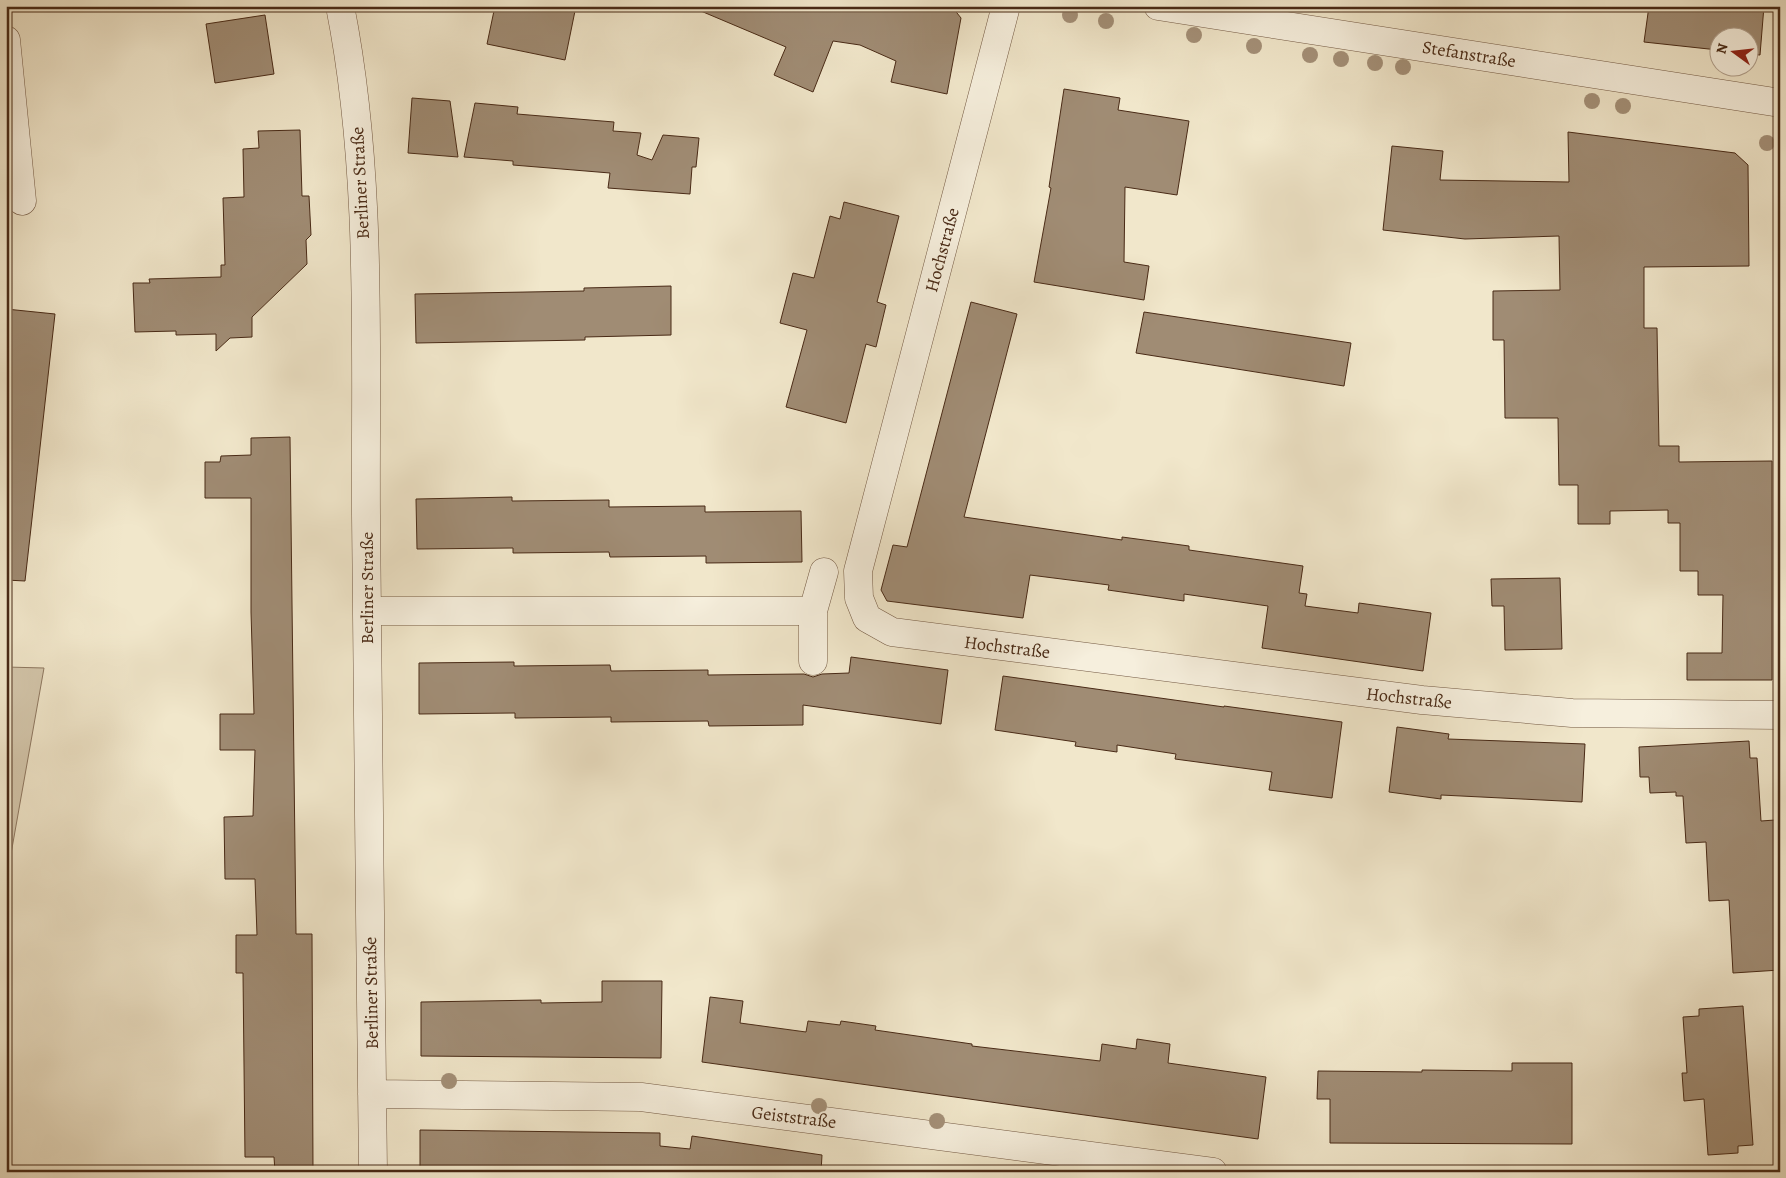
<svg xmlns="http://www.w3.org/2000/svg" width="1786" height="1178" font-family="Alegreya,serif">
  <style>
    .green { fill: #d4c7ac; stroke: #8e7861 }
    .building { fill: #a08c74; stroke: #492a16 }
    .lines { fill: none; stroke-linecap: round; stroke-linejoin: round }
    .minor-casing { stroke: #735943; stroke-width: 29 }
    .minor { stroke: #f6efdd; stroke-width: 28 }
    .tree { fill: #a49078 }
    .labels { text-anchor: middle; stroke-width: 4; stroke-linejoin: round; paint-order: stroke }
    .street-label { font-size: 18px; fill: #492a16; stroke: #f6efdd }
  </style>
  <rect width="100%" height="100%" fill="#f1e7cb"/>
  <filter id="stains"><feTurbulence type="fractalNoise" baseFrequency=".004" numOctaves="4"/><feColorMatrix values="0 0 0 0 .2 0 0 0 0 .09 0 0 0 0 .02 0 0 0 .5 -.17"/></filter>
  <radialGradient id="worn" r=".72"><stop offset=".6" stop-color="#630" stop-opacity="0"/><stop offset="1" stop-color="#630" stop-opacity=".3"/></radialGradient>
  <path class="green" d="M 6,667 L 44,668 L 6,882 Z"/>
  <path class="building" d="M 495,6 L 576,6 L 565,60 L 487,44 Z
    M 689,6 L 942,6 L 953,8 L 961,18 L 947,94 L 891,82 L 896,61 L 860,45 L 833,41 L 813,92 L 774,75 L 786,47 Z
    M 1649,6 L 1764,6 L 1760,55 L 1748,54 L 1748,38 L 1718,38 L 1718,50 L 1644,42 Z
    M 265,15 L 274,74 L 215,83 L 206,24 Z
    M 1064,89 L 1120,98 L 1118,110 L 1189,121 L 1177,195 L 1125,187 L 1124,262 L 1149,266 L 1144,300 L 1034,282 L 1051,188 L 1049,187 Z
    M 412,98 L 450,101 L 458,157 L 408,153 Z
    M 475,103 L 518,107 L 517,114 L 614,122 L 613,131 L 641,133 L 637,155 L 652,160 L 663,135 L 699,138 L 696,167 L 692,167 L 690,194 L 608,188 L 610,173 L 513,165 L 513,161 L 464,157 Z
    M 300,130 L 302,196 L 309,196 L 311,235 L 306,240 L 307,264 L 252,317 L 252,337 L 230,338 L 216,351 L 216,334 L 176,335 L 176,331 L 135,332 L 133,283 L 150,283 L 149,279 L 221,277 L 221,265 L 225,265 L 223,198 L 244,197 L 243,149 L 259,148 L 258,131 Z
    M 1568,132 L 1735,153 L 1748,165 L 1749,266 L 1644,267 L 1644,328 L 1657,328 L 1659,446 L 1679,446 L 1679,462 L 1772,461 L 1772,680 L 1687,680 L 1687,653 L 1722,653 L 1723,595 L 1698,595 L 1698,571 L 1680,571 L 1680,523 L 1668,523 L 1668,510 L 1610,511 L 1610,524 L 1578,524 L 1578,485 L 1559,485 L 1558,418 L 1505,418 L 1504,340 L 1493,340 L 1493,291 L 1560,290 L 1559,236 L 1465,239 L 1383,230 L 1392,146 L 1443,151 L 1440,180 L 1569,182 Z
    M 844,202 L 899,216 L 877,302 L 886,305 L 876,347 L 866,344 L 846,423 L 786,407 L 807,330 L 780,323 L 793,273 L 814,278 L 830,216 L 840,219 Z
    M 671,286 L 671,335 L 585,337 L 585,340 L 416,343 L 415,294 L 584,291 L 584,288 Z
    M 971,302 L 1017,314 L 964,517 L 1122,540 L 1122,537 L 1189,546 L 1189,550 L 1303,566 L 1299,593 L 1307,594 L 1305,606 L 1358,613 L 1359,603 L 1431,613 L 1423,671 L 1262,648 L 1268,606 L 1184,594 L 1184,601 L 1108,590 L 1109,585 L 1030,575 L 1023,618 L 887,601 L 881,590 L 893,545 L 907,547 Z
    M 6,309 L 55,314 L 25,581 L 6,580 Z
    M 1144,312 L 1351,343 L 1344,386 L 1136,353 Z
    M 290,437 L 296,934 L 312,934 L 313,1172 L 275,1172 L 274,1157 L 245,1157 L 243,973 L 236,973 L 236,935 L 257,935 L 255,879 L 225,879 L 224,817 L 253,816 L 255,750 L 220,750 L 220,714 L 254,714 L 251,612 L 251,498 L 205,498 L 205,462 L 220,462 L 221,456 L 251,455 L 251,438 Z
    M 512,497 L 512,501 L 609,500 L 609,507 L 705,506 L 705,512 L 801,511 L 802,562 L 706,563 L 706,556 L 610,557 L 609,552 L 513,553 L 513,548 L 417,549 L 416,499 Z
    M 1560,578 L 1562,649 L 1505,650 L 1504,606 L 1492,606 L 1491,579 Z
    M 851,657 L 948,670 L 941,724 L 803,705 L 803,725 L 709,726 L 708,721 L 611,722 L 611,717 L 515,718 L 515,713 L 419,714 L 419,663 L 514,662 L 514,666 L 610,665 L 611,671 L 708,670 L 708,675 L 804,674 L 813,677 L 822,674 L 849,673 Z
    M 1003,676 L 1224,707 L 1224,706 L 1342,722 L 1332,798 L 1269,790 L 1272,772 L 1175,759 L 1176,754 L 1117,745 L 1117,752 L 1075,746 L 1076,742 L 995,730 Z
    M 1397,727 L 1449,734 L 1448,739 L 1585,744 L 1582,802 L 1441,795 L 1441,799 L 1389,792 Z
    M 1749,741 L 1750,758 L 1757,758 L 1761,821 L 1775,820 L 1780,904 L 1780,970 L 1733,973 L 1729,900 L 1709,901 L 1706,842 L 1686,843 L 1683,796 L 1676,796 L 1676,792 L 1650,793 L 1649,777 L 1640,777 L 1639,747 Z
    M 602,981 L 662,981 L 661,1058 L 421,1056 L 421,1002 L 541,1000 L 541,1003 L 602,1002 Z
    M 710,997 L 743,1001 L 740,1023 L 806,1032 L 808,1021 L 840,1025 L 841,1021 L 876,1026 L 875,1030 L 972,1044 L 972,1046 L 1100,1061 L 1102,1044 L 1136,1049 L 1137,1039 L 1170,1044 L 1168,1063 L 1266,1077 L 1258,1139 L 702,1062 Z
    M 1743,1006 L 1753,1145 L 1738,1146 L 1738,1153 L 1708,1155 L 1704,1099 L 1684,1101 L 1682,1073 L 1687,1073 L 1683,1017 L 1699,1016 L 1699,1009 Z
    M 1512,1063 L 1572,1063 L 1572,1144 L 1330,1143 L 1330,1099 L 1317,1099 L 1318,1071 L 1422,1072 L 1422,1070 L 1512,1071 Z
    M 420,1130 L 660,1133 L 660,1146 L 690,1149 L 692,1136 L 822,1155 L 821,1172 L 420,1172 Z"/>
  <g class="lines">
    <defs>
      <path id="minor" d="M 340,6 C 373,173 365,346 366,515 C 367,734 371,953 373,1172
        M 1006,6 L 858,571 L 859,598 L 867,618 L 892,632 L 1422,700 L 1572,713 L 1780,715
        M 1158,6 L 1780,103
        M 6,40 L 22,201
        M 367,611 L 813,611
        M 813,661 L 813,611 L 824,572
        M 372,1094 L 641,1097 L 1213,1172"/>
    </defs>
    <use href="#minor" class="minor-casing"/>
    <use href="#minor" class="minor"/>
  </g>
  <g class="tree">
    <circle cx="1070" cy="15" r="8"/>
    <circle cx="1106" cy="21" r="8"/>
    <circle cx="1194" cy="35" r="8"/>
    <circle cx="1254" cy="46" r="8"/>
    <circle cx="1310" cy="55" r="8"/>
    <circle cx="1341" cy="59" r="8"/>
    <circle cx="1375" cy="63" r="8"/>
    <circle cx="1403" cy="67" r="8"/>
    <circle cx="1592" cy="101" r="8"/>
    <circle cx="1623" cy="106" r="8"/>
    <circle cx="1767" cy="143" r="8"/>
    <circle cx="449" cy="1081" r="8"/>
    <circle cx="819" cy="1106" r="8"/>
    <circle cx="937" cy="1121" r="8"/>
  </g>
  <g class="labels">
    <g class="street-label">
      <text transform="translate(1469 54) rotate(9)" y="6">Stefanstraße</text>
      <text transform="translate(360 183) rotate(-93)" y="6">Berliner Straße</text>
      <text transform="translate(942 250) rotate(-75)" y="6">Hochstraße</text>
      <text transform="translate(367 588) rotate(-90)" y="6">Berliner Straße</text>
      <text transform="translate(1007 647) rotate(7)" y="6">Hochstraße</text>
      <text transform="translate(1409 698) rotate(6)" y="6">Hochstraße</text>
      <text transform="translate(371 993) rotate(-91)" y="6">Berliner Straße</text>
      <text transform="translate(794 1117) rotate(7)" y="6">Geiststraße</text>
    </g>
  </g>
  <rect width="1786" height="1178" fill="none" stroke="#f1e7cb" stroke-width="25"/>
  <rect x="8" y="8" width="1771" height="1163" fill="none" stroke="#492a16" stroke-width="2.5"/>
  <rect x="12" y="12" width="1761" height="1153" fill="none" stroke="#492a16"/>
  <g transform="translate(1734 52) rotate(285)"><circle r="24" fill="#f6efdd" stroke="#b1a08d"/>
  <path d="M0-4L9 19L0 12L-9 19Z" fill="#8f2418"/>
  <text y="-8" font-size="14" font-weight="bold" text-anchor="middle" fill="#492a16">N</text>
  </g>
  <rect width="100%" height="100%" filter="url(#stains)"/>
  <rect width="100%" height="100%" fill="url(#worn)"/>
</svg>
